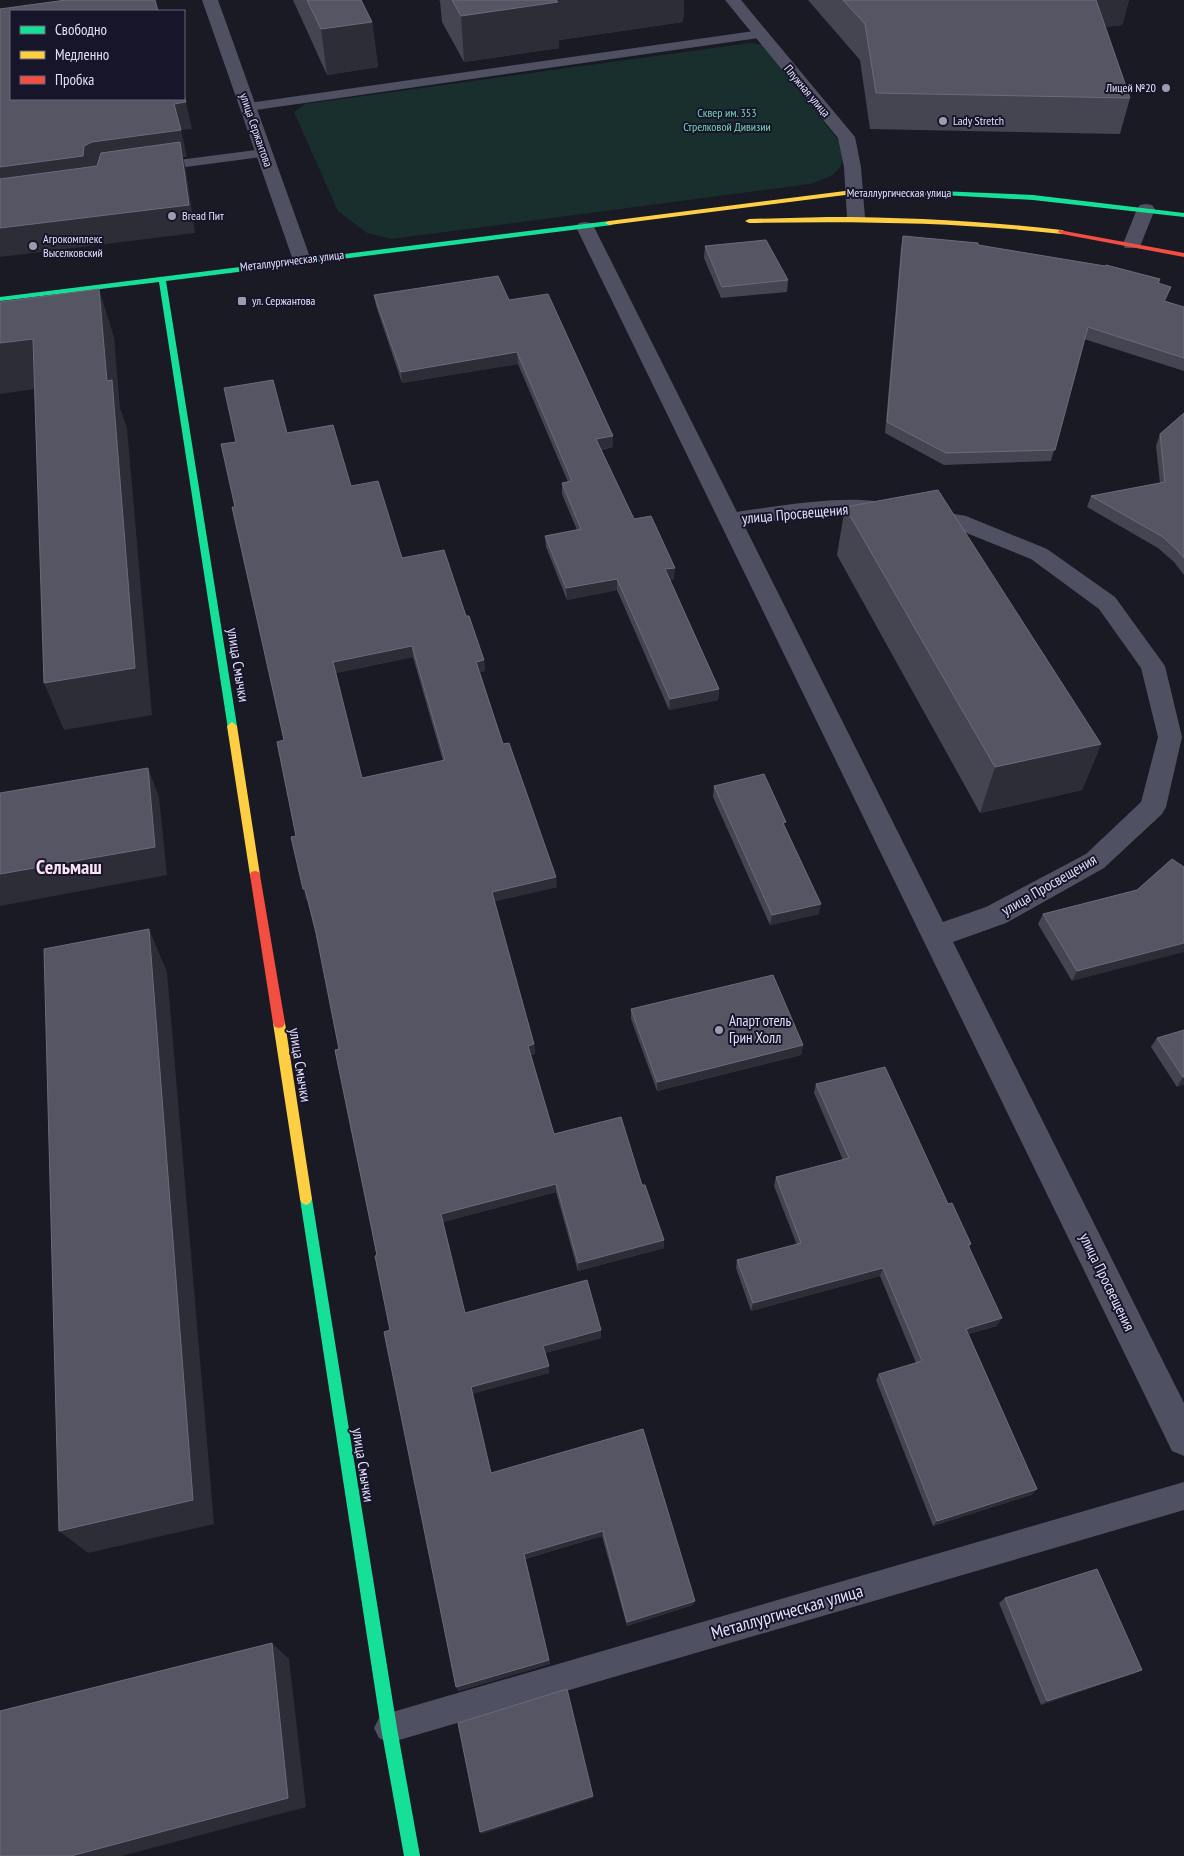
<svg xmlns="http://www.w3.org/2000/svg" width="1184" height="1856" font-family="'PT Sans Narrow',sans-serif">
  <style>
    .green { fill: #182f2e }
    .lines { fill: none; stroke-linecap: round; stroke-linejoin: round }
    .lane { fill: #505063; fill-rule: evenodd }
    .street { fill: #505063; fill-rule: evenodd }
    .fast { fill: #16e098; fill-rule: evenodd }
    .slow { fill: #ffcf43; fill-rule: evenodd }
    .jam { fill: #f24e42; fill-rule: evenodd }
    .wall { fill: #454552; fill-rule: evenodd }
    .shaded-wall { fill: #2d2d38 }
    .building { fill: #565564; stroke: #6c6b7c; fill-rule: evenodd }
    .poi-dot { fill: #9c9bb0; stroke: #171529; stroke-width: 2 }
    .labels { text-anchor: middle; stroke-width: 4; stroke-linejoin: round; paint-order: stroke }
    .far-poi-label { font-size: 12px; fill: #e2e0fb; stroke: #171529; text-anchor: start }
    .far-street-label { font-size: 12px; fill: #e2e0fb; stroke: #171529 }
    .far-park-label { font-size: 12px; fill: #75d2b4; stroke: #171529 }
    .street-label { font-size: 15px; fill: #e2e0fb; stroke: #171529 }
    .poi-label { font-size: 15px; fill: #e2e0fb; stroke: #171529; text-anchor: start }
    .near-street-label { font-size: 18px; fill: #e2e0fb; stroke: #171529 }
    .district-label { font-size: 20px; font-weight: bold; fill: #fbe2f4; stroke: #171529 }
  </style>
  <rect width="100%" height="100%" fill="#1a1a24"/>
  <path class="green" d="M 750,43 L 763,45 L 842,145 C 846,173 833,176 810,184 L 391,239 L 367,233 L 338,211 L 294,112 L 305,104 Z"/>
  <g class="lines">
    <path class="lane" d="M 761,30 L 765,31 L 767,34 L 765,37 L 248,111 L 242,107 L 248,103 Z
      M 264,149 L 269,150 L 271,153 L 269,156 L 155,171 L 148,167 L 155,163 Z
      M 1184,1482 L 1184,1510 L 389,1743 L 379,1738 L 374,1728 L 379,1718 L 389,1713 Z"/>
    <path class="street" d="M 202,0 L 218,0 L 311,260 L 309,264 L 295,264 L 293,260 Z
      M 725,0 L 741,0 L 855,137 L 861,167 L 865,218 L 862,222 L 850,222 L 847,218 L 844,167 L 838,138 Z
      M 1146,204 L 1152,205 L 1155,209 L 1141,244 L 1139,248 L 1125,248 L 1123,244 L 1137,209 L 1140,205 Z
      M 585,222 L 591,223 L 594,227 L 737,512 C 778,506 851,493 890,504 L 893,509 L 890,514 L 882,516 L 871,514 L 786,519 L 744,525 L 943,922 L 986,907 L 1086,854 L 1141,802 L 1158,737 L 1141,668 L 1099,609 L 1031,559 L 954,528 L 914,520 L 911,515 L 914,510 L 922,508 L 966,516 L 1047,549 L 1115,597 L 1165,666 L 1182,737 L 1166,807 L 1162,814 L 1104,868 L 1006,923 L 953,942 L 1184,1403 L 1184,1456 L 1172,1451 L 576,227 L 579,223 Z"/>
    <path class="fast" d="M 939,191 L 1033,195 L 1184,213 L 1184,217 L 1033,200 L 942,195 L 938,193 Z
      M 609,221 L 613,223 L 612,225 L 166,281 L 237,726 L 236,729 L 228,729 L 159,282 L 0,301 L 0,297 Z
      M 306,1193 L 310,1195 L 312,1199 L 397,1728 L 420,1856 L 404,1856 L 381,1728 L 300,1199 L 302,1195 Z"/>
    <path class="slow" d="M 853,190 L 942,191 L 946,193 L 942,195 L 853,194 L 609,225 L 605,223 L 609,221 Z
      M 828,217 C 906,217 984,221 1062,230 L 1066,232 L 1062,234 C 958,222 854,221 749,223 L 745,221 L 749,219 Z
      M 232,722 L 237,726 L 260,875 L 259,878 L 251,878 L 250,875 L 227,726 Z
      M 279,1018 L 283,1019 L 285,1023 L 312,1199 L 310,1203 L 306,1205 L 302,1203 L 300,1199 L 273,1023 L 275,1019 Z"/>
    <path class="jam" d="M 1059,230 L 1184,253 L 1184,257 L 1062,234 L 1058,232 Z
      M 255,871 L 259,872 L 260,875 L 285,1023 L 283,1027 L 279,1028 L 275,1027 L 273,1023 L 250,875 L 251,872 Z"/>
  </g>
  <path class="wall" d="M 293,0 L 361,0 L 372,22 L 378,67 L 327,75 Z
    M 439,0 L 684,0 L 683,22 L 559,40 L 559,48 L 464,62 L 442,22 L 440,1 Z
    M 808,0 L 1129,0 L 1122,25 L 1105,27 L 1130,98 L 1120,134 L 870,129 L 860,60 Z
    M 903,236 L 978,245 L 1160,279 L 1159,284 L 1167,298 L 1165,301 L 1184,307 L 1184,371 L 1084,339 L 1051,461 L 944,465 L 885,433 L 901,248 Z
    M 705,246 L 788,280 L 787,292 L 721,298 L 704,258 Z
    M 374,295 L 509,300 L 613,447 L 601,450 L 634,519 L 674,579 L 670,580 L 719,689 L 718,700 L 669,710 L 617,590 L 567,600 L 546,547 L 545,536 L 577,530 L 562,494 L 562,483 L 568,482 L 518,364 L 402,383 L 376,306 Z
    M 1184,413 L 1184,575 L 1174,562 L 1158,548 L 1087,507 L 1091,496 L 1160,483 L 1156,446 L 1160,434 Z
    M 287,433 L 351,486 L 402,558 L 466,616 L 484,660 L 485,671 L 480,672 L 503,744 L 557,887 L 494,901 L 534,1044 L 535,1054 L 531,1055 L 554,1134 L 642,1185 L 664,1240 L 664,1248 L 578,1271 L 556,1192 L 443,1222 L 465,1313 L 601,1338 L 545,1353 L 549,1366 L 549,1373 L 472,1393 L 491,1473 L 643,1429 L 693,1605 L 627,1626 L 602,1536 L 525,1559 L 550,1664 L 458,1691 L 390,1330 L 339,1049 L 316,933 L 308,899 L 306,900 L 296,836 L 284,740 L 235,507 ZM 413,657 L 443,761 L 362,778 L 336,673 Z
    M 845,507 L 1101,744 L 1082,790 L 980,813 L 837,555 Z
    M 714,786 L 819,914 L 770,925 L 713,797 Z
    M 1137,890 L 1072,981 L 1038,924 L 1043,914 Z
    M 631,1009 L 803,1045 L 801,1055 L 657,1091 L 631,1019 Z
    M 1184,1030 L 1184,1084 L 1177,1087 L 1151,1047 L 1157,1038 Z
    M 816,1084 L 948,1204 L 971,1244 L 969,1247 L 997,1326 L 968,1334 L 1037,1489 L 1031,1495 L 933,1526 L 876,1380 L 879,1374 L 916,1363 L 880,1276 L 751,1311 L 736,1268 L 737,1260 L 797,1245 L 774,1186 L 776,1177 L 843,1160 L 814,1093 Z
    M 1005,1598 L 1142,1670 L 1135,1673 L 1041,1705 L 999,1603 Z"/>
  <path class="shaded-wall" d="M 554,0 L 684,0 L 683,22 L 559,40 L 559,48 L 464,62 L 461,16 Z
    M 1093,0 L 1129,0 L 1122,25 L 1085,30 Z
    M 372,22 L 378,67 L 327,75 L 321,29 Z
    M 186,102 L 192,129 L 181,130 L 187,157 L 183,157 L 186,169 L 195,233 L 0,257 L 0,167 L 84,146 L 174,104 Z
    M 1171,287 L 1167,298 L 1160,312 L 1164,301 Z
    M 99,289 L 114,337 L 120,408 L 127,428 L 152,715 L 64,730 L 44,683 L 107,381 Z
    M 33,339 L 50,387 L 0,394 L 0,343 Z
    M 517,352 L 518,364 L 402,383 L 401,372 Z
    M 613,436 L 613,447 L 596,450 L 596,439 Z
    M 675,568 L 674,579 L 665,581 L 665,569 Z
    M 617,579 L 617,590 L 567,600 L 566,588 Z
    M 412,646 L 413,657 L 335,673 L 333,662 Z
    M 484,660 L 485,671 L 477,673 L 476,662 Z
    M 719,689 L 718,700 L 669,710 L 670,699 Z
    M 1101,744 L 1082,790 L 980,813 L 995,767 Z
    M 148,768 L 159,797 L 167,875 L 0,906 L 0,874 Z
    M 556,877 L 557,887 L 493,902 L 492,892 Z
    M 303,889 L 305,889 L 308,899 L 306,900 Z
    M 821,904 L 819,914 L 770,925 L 772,915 Z
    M 149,929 L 167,972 L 214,1524 L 88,1553 L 59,1531 Z
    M 1184,943 L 1184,952 L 1072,981 L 1077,971 Z
    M 534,1044 L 535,1054 L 529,1055 L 528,1046 Z
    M 803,1045 L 801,1055 L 657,1091 L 657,1082 Z
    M 1183,1077 L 1184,1077 L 1184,1084 L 1177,1087 Z
    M 556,1184 L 556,1192 L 443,1222 L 441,1214 Z
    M 664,1240 L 664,1248 L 578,1271 L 578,1263 Z
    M 883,1268 L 880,1276 L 751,1311 L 753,1303 Z
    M 1002,1318 L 997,1326 L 962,1336 L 966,1329 Z
    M 601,1330 L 601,1338 L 544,1353 L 543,1346 Z
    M 549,1366 L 549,1373 L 472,1394 L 471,1387 Z
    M 1037,1489 L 1031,1495 L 933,1526 L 937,1521 Z
    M 603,1531 L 602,1536 L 524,1559 L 524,1554 Z
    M 695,1601 L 693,1605 L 627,1626 L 627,1622 Z
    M 272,1643 L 289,1659 L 306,1807 L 122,1856 L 71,1856 Z
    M 549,1660 L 550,1664 L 458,1691 L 456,1687 Z
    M 1142,1670 L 1135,1673 L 1041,1705 L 1047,1701 Z
    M 593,1796 L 593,1798 L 482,1834 L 480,1832 Z"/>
  <path class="building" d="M 66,0 L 155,0 L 158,11 L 11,11 L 11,99 L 184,99 L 184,96 L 186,102 L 174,104 L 181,130 L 92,142 L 84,146 L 83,156 L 0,167 L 0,9 Z
    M 307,0 L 361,0 L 372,22 L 321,29 Z
    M 452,0 L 556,0 L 558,2 L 461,16 Z
    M 843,0 L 1096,0 L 1130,98 L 876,93 L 865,24 Z
    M 180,142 L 189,205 L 0,228 L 0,179 L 97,166 L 101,153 Z
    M 903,236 L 978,243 L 978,245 L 1105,266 L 1106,265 L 1160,279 L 1158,283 L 1171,287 L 1164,301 L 1184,307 L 1184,358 L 1088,327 L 1055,450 L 946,453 L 887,422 Z
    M 766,240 L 788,280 L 722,287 L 705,246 Z
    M 498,276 L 509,300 L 548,294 L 613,436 L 596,439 L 634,519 L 651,516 L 675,568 L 665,569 L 719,689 L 670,699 L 617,579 L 566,588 L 545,536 L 581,529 L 562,483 L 572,481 L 517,352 L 401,372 L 374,295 Z
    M 99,289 L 107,381 L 112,380 L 135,668 L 44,683 L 33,339 L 0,343 L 0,302 Z
    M 273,380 L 287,433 L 333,425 L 351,486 L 378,481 L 402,558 L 444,550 L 466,616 L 469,616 L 484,660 L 476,662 L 503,744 L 509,743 L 556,877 L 492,892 L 534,1044 L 528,1046 L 554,1134 L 621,1117 L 642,1185 L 645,1185 L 664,1240 L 578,1263 L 556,1184 L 441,1214 L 465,1313 L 587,1280 L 601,1330 L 543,1346 L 549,1366 L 471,1387 L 491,1473 L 643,1429 L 695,1601 L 627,1622 L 603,1531 L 524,1554 L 549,1660 L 456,1687 L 384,1332 L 390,1330 L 375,1256 L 377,1255 L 335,1050 L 339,1049 L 316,933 L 305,889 L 303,889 L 291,837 L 296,836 L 277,742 L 284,740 L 232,507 L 235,507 L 221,444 L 236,442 L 224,388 ZM 412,646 L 445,760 L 362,778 L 333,662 Z
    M 1184,413 L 1184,558 L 1178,551 L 1163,537 L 1091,496 L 1165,482 L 1160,434 Z
    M 938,490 L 1101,744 L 995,767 L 845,507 Z
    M 148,768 L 155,847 L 0,874 L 0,793 Z
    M 764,774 L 786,822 L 783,823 L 821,904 L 772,915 L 714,786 Z
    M 1172,859 L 1184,867 L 1184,943 L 1077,971 L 1043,914 L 1137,890 Z
    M 149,929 L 193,1500 L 59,1531 L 44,949 Z
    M 773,975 L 803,1045 L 657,1082 L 631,1009 Z
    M 1184,1030 L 1184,1077 L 1183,1077 L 1157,1038 Z
    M 885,1067 L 948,1204 L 952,1203 L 971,1244 L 968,1245 L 1002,1318 L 966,1329 L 1037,1489 L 937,1521 L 879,1374 L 922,1361 L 883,1268 L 753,1303 L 737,1260 L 801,1243 L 776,1177 L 849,1158 L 816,1084 Z
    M 1097,1569 L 1142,1670 L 1047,1701 L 1005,1598 Z
    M 272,1643 L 288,1798 L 71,1856 L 0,1856 L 0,1711 Z
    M 567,1689 L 593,1796 L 480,1832 L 458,1723 Z"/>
  <g class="poi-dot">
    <circle cx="1166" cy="88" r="5"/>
    <circle cx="943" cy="121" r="5"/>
    <circle cx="172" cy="216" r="5"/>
    <circle cx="33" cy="246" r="5"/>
    <rect x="237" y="296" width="10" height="10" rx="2.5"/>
    <circle cx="719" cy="1030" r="5"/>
  </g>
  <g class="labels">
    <g class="far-poi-label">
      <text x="1156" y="92" text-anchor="end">Лицей №20</text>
      <text x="953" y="125">Lady Stretch</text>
      <text x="182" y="220">Bread Пит</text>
      <text x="43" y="243">Агрокомплекс<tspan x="43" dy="14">Выселковский</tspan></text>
      <text x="252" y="305">ул. Сержантова</text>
    </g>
    <g class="far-street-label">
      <text transform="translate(807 91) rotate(50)" y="4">Плужная улица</text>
      <text transform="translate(256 130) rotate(71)" y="4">улица Сержантова</text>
      <text x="899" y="197">Металлургическая улица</text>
      <text transform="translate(292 261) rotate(-7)" y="4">Металлургическая улица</text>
    </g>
    <g class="far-park-label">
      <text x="727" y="117">Сквер им. 353<tspan x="727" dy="14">Стрелковой Дивизии</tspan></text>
    </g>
    <g class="street-label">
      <text transform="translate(795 514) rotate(-5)" y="5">улица Просвещения</text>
      <text transform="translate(238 665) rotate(81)" y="5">улица Смычки</text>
      <text transform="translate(1049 885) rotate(-30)" y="5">улица Просвещения</text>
      <text transform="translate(300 1065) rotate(81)" y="5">улица Смычки</text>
      <text transform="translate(1107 1282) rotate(64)" y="5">улица Просвещения</text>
      <text transform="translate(363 1465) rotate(81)" y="5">улица Смычки</text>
    </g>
    <g class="poi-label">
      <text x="729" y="1026">Апарт отель<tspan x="729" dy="17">Грин Холл</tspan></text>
    </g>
    <g class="near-street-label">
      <text transform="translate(787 1612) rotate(-16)" y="6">Металлургическая улица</text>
    </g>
    <g class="district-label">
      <text x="69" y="874">Сельмаш</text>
    </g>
  </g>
  <rect x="10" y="10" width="175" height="90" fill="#171529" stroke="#68667d"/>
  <rect x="20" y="26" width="25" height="8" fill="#16e098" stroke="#68667d"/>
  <text x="55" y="35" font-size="15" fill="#e2e0fb">Свободно</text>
  <rect x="20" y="51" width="25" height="8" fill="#ffcf43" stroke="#68667d"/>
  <text x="55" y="60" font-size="15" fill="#e2e0fb">Медленно</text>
  <rect x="20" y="76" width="25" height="8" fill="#f24e42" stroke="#68667d"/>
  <text x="55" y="85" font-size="15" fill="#e2e0fb">Пробка</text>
</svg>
